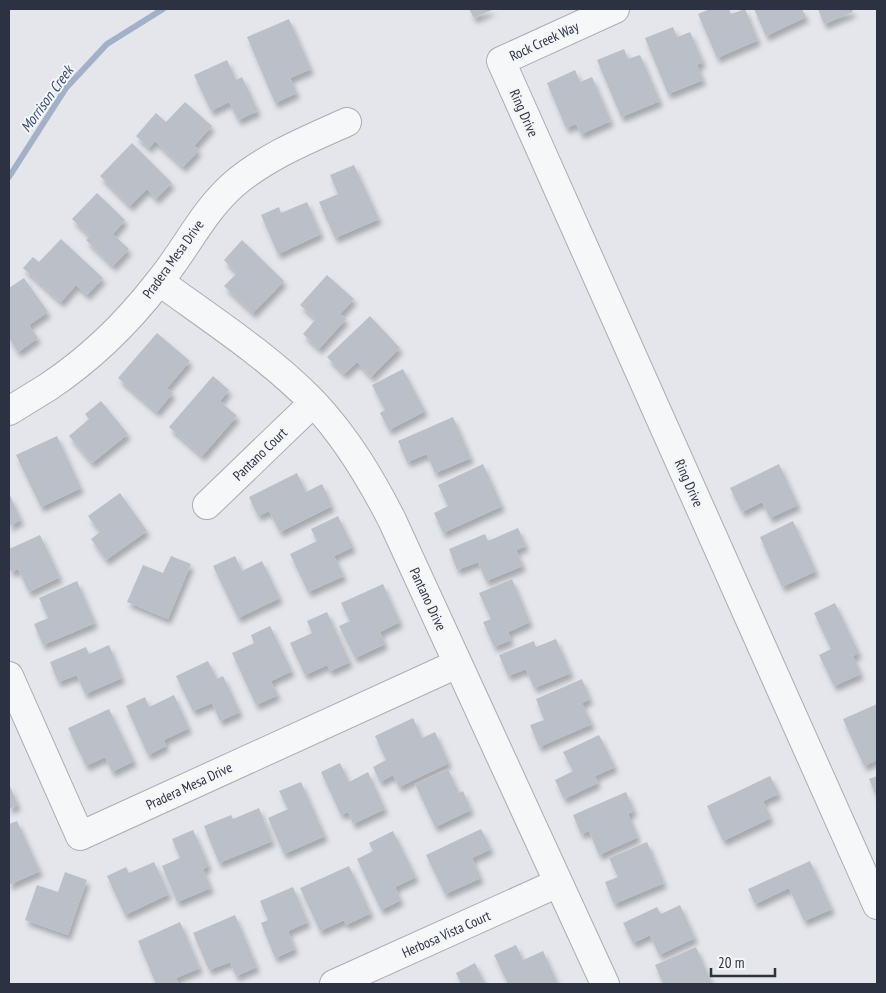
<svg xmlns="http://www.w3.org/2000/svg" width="886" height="993" font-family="'PT Sans Narrow',sans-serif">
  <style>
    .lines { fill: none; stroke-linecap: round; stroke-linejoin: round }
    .stream { stroke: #a2b1c8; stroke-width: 6 }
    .building { fill: #bbbfc7; filter: url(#shadow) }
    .minor-casing { stroke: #a9acb5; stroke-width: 30 }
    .minor { stroke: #f6f7f9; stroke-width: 28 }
    .labels { text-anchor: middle; stroke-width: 4; stroke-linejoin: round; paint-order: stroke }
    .street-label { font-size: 14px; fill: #2c3242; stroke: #f4f5f8 }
    .water-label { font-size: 15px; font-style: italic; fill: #394e74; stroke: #f4f5f8 }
  </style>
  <defs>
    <filter id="shadow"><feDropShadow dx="3" dy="5.5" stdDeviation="2.5" flood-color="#0004"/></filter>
  </defs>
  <rect width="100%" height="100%" fill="#e4e6eb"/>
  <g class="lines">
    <path class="stream" d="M 9,177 L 66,88 L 107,44 L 163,9"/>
  </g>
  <path class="building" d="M 469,9 L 494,9 L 474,18 Z
    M 710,9 L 729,9 L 731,14 L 745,9 L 758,40 L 717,58 L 698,14 Z
    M 754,9 L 802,9 L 806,17 L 766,36 Z
    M 818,9 L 852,9 L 853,12 L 824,24 Z
    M 289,19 L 311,69 L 290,78 L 297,93 L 275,103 L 247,37 Z
    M 673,27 L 677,37 L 690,32 L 703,62 L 697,65 L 703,80 L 668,94 L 645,38 Z
    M 624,49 L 628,59 L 640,55 L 660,101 L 621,117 L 597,60 Z
    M 227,60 L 236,80 L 242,77 L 258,111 L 238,120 L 229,102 L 211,111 L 194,75 Z
    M 575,70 L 580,82 L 592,77 L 611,121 L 581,134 L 576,124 L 566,128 L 547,83 Z
    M 185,102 L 212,126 L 194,146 L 199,150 L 183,167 L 155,141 L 149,148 L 136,136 L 156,113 L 166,122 Z
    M 132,143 L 172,183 L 156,199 L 147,189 L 130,206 L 100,176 Z
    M 354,165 L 379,219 L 335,238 L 319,202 L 338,194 L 330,175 Z
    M 97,193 L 125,220 L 113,234 L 129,249 L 113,266 L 86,240 L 90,236 L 72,219 Z
    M 307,202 L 321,234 L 278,254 L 261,215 L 279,207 L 281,213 Z
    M 61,239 L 103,278 L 87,295 L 76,285 L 61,302 L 23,268 L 33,257 L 39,262 Z
    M 242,240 L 284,281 L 253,313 L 224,286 L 237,273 L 224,260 Z
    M 327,275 L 354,299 L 340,314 L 346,319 L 319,349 L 303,334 L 316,319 L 300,305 Z
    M 24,278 L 48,312 L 29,325 L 38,338 L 18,352 L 9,338 L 9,288 Z
    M 370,316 L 400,348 L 371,377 L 357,362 L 344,374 L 327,357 Z
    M 157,333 L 190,361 L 167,388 L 173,393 L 157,412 L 118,378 Z
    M 403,369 L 425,411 L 389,430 L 380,413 L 385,410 L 372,385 Z
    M 213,376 L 229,390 L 220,401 L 237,416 L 202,456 L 169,427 Z
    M 101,401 L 128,434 L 92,463 L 69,436 L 89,419 L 85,414 Z
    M 453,417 L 471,458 L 435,473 L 427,454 L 407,462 L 398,441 Z
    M 57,436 L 81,488 L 41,507 L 16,455 Z
    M 483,464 L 502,506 L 443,533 L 434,513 L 448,506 L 438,485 Z
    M 779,464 L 798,505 L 770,518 L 762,502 L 742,512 L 730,488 Z
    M 297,473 L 306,492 L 322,484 L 332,506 L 280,532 L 269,511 L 258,516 L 249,497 Z
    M 9,493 L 21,520 L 9,526 Z
    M 120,493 L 147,531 L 106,560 L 91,539 L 100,532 L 88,516 Z
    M 338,516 L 353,547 L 334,556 L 344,576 L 308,592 L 290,554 L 317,541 L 311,529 Z
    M 793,521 L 816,571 L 782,587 L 760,537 Z
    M 518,528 L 526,546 L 516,550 L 523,566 L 486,581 L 478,562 L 457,570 L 449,549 L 485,534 L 488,541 Z
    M 40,535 L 60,577 L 29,592 L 18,569 L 11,572 L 9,567 L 9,549 Z
    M 171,556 L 191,564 L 168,619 L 127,602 L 143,565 L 163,573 Z
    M 235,556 L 242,571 L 262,561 L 280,598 L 238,618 L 213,566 Z
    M 512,579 L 530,622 L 508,632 L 511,640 L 494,647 L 483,622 L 491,619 L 479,593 Z
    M 77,581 L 95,623 L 43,645 L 34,624 L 48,618 L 39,598 Z
    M 383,584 L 400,622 L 380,632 L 385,644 L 355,658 L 339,626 L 350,621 L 341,603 Z
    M 835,603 L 859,653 L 853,656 L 861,674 L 834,686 L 819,655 L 831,649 L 814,613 Z
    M 327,612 L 350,662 L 330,671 L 327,665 L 305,675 L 290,643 L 312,633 L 307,621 Z
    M 270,626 L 292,671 L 271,681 L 278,695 L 256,705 L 232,653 L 254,643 L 251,635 Z
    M 556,639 L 571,673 L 534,688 L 526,669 L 508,676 L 499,655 L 534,641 L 536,647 Z
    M 109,645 L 122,678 L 85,694 L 77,675 L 58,682 L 50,662 L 86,647 L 89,654 Z
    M 208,661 L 217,679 L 223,676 L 240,712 L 220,721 L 212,703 L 193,711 L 176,676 Z
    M 582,679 L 590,699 L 582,703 L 592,724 L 539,747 L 530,725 L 544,720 L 536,699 Z
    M 174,695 L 189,728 L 164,740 L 166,746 L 148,755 L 126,706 L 145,697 L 149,707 Z
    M 877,704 L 877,760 L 864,766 L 843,719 Z
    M 109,709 L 134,761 L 112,772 L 105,757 L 86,766 L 68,728 Z
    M 413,718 L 422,738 L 435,732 L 449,763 L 399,787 L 393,775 L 380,782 L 373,767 L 386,760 L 375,736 Z
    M 599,735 L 615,767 L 595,776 L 598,783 L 564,799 L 555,780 L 573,771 L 563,752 Z
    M 340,763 L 349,782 L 368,772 L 385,809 L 353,824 L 348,812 L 341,815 L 321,772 Z
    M 448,769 L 459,793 L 463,791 L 471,810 L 435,827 L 415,784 Z
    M 770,776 L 779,794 L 763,801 L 771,818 L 723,841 L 707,806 Z
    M 877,776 L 877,798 L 869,779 Z
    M 301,782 L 325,836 L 284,854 L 268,818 L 288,809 L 279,791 Z
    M 9,784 L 18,805 L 9,809 Z
    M 626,792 L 634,811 L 628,814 L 638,837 L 599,855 L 589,831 L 581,834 L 573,815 Z
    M 259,808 L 272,841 L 219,863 L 204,826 L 231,815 L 233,819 Z
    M 17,821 L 40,871 L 9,885 L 9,824 Z
    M 481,829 L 491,849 L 472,858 L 481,878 L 445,894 L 426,855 Z
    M 193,830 L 209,866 L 203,869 L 211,888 L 177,902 L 162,866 L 180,858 L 172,839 Z
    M 393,831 L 416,877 L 395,887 L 401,900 L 381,910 L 357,859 L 373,851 L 369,843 Z
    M 647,842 L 664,883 L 614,904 L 605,882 L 618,877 L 609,858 Z
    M 810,861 L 832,909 L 804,921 L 789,888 L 755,904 L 748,889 Z
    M 154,862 L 169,894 L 125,915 L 107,876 L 126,867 L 129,873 Z
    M 349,866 L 371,913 L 346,925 L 344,920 L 320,931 L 300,888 Z
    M 65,872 L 87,880 L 68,935 L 25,920 L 37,885 L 58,892 Z
    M 293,887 L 308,922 L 288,931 L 295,949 L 275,958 L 261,923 L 268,920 L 260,901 Z
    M 680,905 L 695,938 L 659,955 L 650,935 L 633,943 L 623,923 L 657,907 L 661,914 Z
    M 235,915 L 257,967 L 236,976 L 230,962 L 209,970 L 193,933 Z
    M 180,922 L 200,968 L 176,978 L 179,984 L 156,984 L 138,941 Z
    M 516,945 L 523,960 L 543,951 L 558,984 L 508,984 L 494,955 Z
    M 696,947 L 712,984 L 663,984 L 655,965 Z
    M 475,963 L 485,984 L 461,984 L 456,973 Z"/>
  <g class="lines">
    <defs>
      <path id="minor" d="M 615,9 L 501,61 L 877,905
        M 160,282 C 212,320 268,356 313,402 C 346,437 370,477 392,520 L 605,984
        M 9,411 C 22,403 35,395 48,387 C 90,359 127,323 158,283 C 185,251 202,212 234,184 C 267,156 307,140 347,122
        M 207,505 L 313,403
        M 9,676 L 80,836 L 457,664
        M 334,984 L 558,883"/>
    </defs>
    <use href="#minor" class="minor-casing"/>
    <use href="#minor" class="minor"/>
  </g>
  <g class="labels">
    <g class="street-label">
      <text transform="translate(544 41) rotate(-25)" y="5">Rock Creek Way</text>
      <text transform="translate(524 113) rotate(66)" y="5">Ring Drive</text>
      <text transform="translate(173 259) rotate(-54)" y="5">Pradera Mesa Drive</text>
      <text transform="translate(260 454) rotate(-44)" y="5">Pantano Court</text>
      <text transform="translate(689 483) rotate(66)" y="5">Ring Drive</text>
      <text transform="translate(428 599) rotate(65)" y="5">Pantano Drive</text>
      <text transform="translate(189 786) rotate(-25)" y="5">Pradera Mesa Drive</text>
      <text transform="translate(446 934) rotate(-24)" y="5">Herbosa Vista Court</text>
    </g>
    <g class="water-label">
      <text transform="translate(47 99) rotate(-54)" y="5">Morrison Creek</text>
    </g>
  </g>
  <rect width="886" height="993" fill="none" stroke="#2c3242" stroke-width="20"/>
  <path d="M711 968v8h64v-8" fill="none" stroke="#2c3242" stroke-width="2.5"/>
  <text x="718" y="968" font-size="15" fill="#2c3242" stroke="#f4f5f8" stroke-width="4" paint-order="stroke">20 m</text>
</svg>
